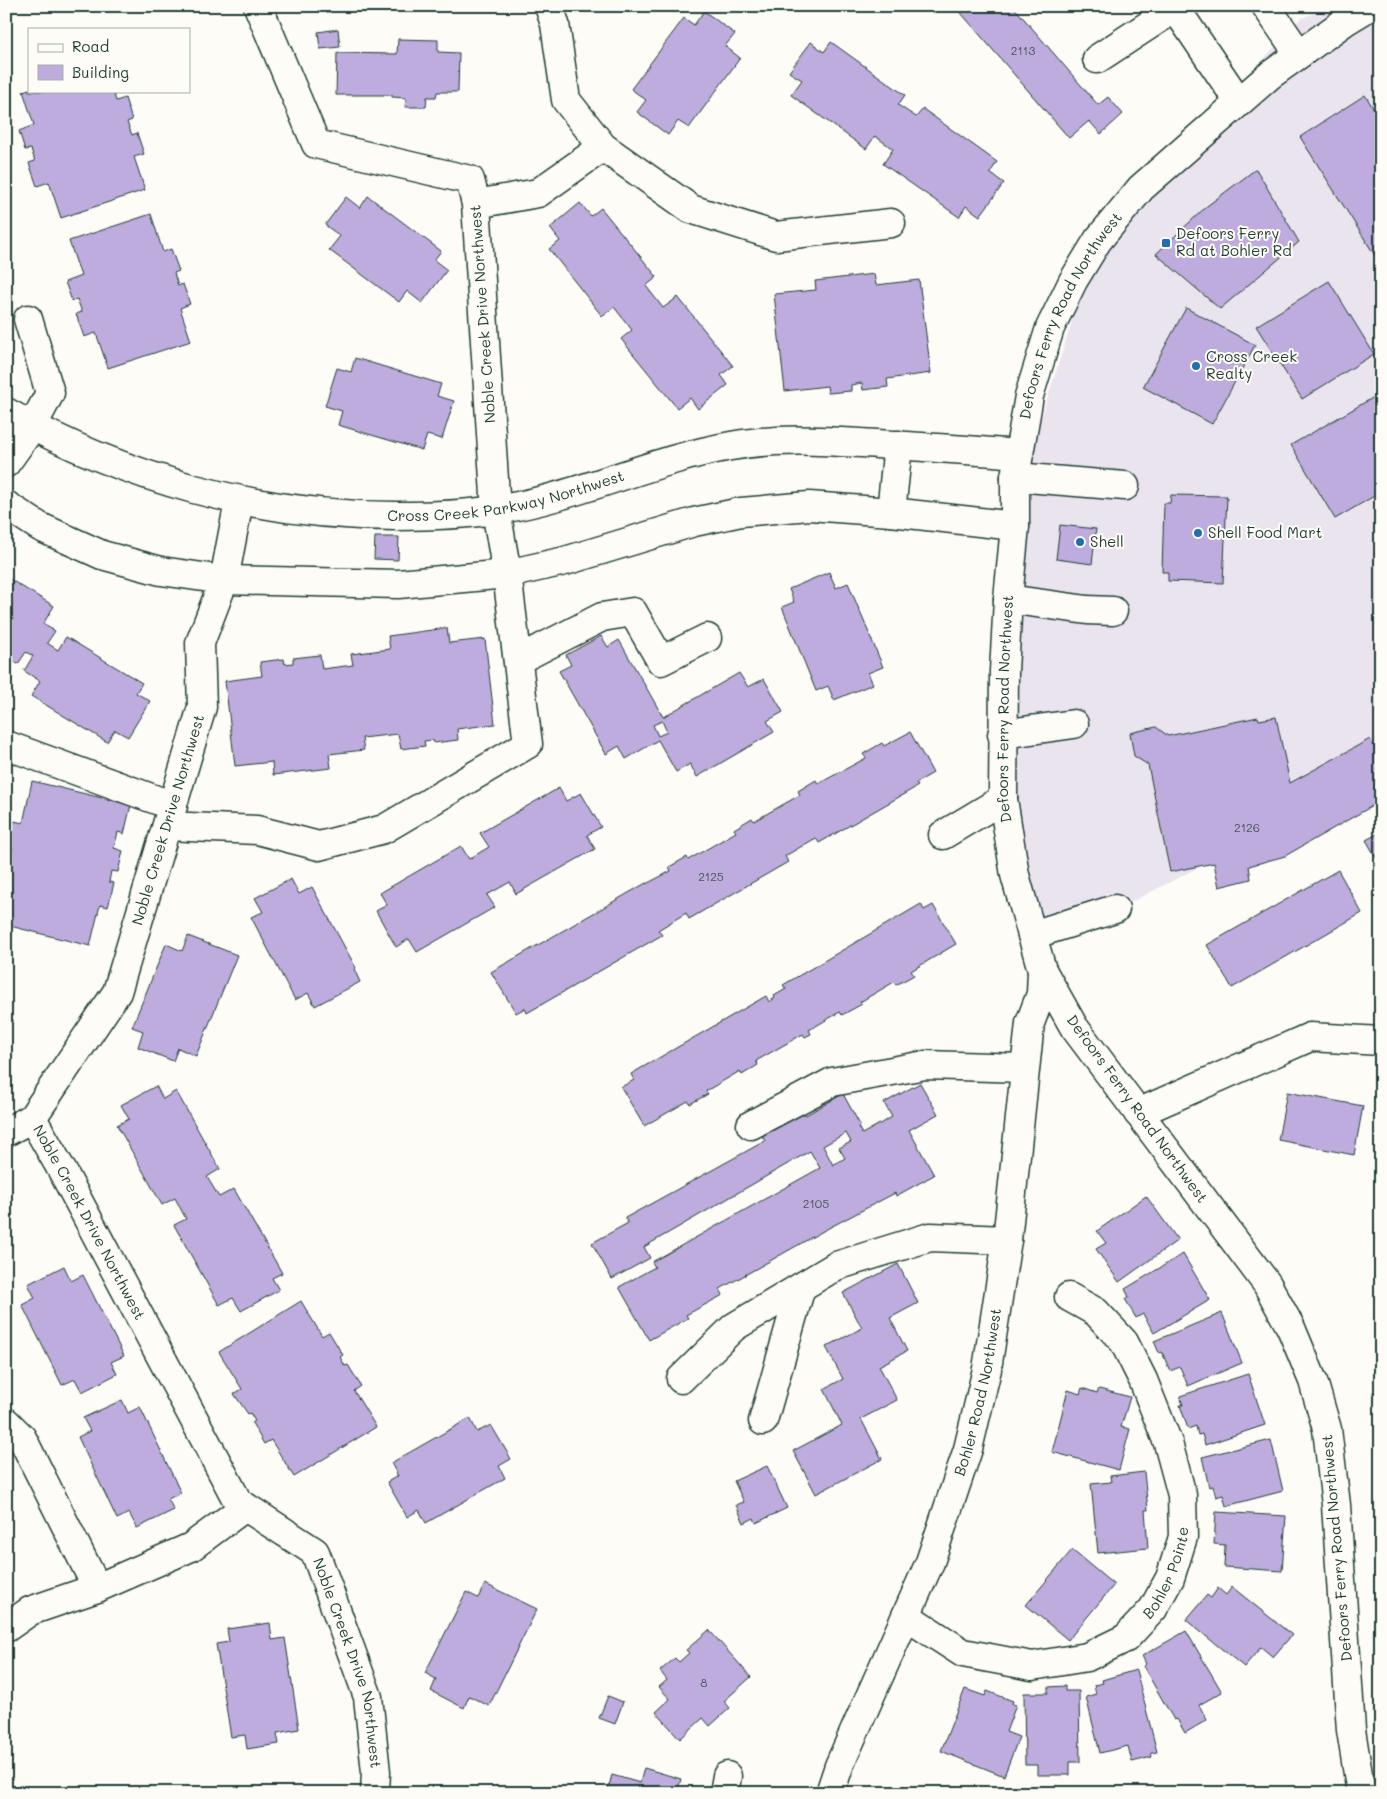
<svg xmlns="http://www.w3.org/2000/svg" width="1387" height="1799" font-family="Mali,sans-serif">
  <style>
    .built { fill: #eae4ef }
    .building { fill: #bdacdd; stroke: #1f3d34; fill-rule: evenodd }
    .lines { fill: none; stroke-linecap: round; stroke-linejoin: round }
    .minor-casing { stroke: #1f3d34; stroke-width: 31 }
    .minor { stroke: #fdfcf7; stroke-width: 28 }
    .poi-dot { fill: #1f6fb2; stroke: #fdfcf7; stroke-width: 2 }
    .labels { text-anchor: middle; stroke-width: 4; stroke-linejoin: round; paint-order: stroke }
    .number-label { font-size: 12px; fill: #46595e }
    .poi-label { font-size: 15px; fill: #1f3d34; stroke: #fdfcf7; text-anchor: start }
    .street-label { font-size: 15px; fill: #1f3d34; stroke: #fdfcf7 }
  </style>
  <rect width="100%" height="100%" fill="#fdfcf7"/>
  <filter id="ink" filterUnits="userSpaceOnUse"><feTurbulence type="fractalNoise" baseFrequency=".02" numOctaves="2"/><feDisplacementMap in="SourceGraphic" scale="10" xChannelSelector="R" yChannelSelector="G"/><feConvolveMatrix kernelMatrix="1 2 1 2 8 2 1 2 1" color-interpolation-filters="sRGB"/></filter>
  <g filter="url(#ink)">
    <path class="built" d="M 1331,6 L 1381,6 L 1381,773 L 1054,942 L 1007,867 L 1003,539 L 1096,245 L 1300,19 Z"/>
    <path class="building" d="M 955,6 L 1013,6 L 1098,105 L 1108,97 L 1123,114 L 1101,134 L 1089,121 L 1069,138 Z
      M 704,11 L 735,34 L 725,46 L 740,58 L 689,128 L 678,121 L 668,135 L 637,112 L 646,100 L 631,89 L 684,18 L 694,25 Z
      M 338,29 L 340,47 L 320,49 L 318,32 Z
      M 398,39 L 438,40 L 438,52 L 459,53 L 458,92 L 437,92 L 436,97 L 427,97 L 426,107 L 405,107 L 406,98 L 392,97 L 392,95 L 336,95 L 337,53 L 397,54 Z
      M 811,42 L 824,52 L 831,42 L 905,95 L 898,105 L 916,117 L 923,109 L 997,162 L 990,173 L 1004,183 L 980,216 L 966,206 L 959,217 L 883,164 L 893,149 L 875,136 L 866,149 L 791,95 L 802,80 L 789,72 Z
      M 29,89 L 29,91 L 113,91 L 116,101 L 125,98 L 132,120 L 127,122 L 132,135 L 137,133 L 144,154 L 134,157 L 145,190 L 61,218 L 49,182 L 37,186 L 29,163 L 35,161 L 31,149 L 25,150 L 19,131 L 34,125 L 23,91 Z
      M 1365,95 L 1381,120 L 1381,265 L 1300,137 Z
      M 1256,169 L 1299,242 L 1220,309 L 1156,254 L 1207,206 Z
      M 368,196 L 441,251 L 434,260 L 447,270 L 422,303 L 407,291 L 399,302 L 329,250 L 340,236 L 325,225 L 346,197 L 360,208 Z
      M 580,203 L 591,216 L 601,208 L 657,277 L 646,286 L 663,308 L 678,297 L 733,366 L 721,375 L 728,385 L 698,409 L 690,398 L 677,408 L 621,339 L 632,330 L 614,307 L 602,316 L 549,249 L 560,241 L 550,228 Z
      M 151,214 L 163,252 L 171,249 L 179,271 L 174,273 L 178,286 L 183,284 L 190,304 L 180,308 L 191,341 L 108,368 L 96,333 L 84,337 L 76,314 L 82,312 L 77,299 L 72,301 L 65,282 L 81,276 L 69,241 Z
      M 874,274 L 876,285 L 919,280 L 931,373 L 887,379 L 888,387 L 863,390 L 862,383 L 851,385 L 851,391 L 828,393 L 827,386 L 785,391 L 774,294 L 816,290 L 815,281 Z
      M 1329,281 L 1374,354 L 1302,399 L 1256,326 Z
      M 1186,308 L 1255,345 L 1212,424 L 1143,387 Z
      M 355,358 L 441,384 L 437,396 L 454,401 L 442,439 L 427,435 L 422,450 L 338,425 L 342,411 L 325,406 L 337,368 L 351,372 Z
      M 1381,393 L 1381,492 L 1335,519 L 1291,445 Z
      M 1171,495 L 1227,496 L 1223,583 L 1168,581 L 1168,572 L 1162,572 L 1164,503 L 1170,503 Z
      M 1060,525 L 1096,529 L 1092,564 L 1056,559 Z
      M 375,537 L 399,537 L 398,560 L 374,559 Z
      M 829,572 L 836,588 L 848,583 L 883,667 L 868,673 L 873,684 L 834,700 L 828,686 L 816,691 L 782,607 L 794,602 L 789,589 Z
      M 6,577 L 54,606 L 43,624 L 55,631 L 47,643 L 58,650 L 66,637 L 142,683 L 136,693 L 150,701 L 128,737 L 115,730 L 107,742 L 31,696 L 40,681 L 24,671 L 33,656 L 26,652 L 18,664 L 6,658 Z
      M 447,628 L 449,643 L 485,639 L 495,724 L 457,729 L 458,740 L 434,743 L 433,740 L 424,741 L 425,746 L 401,749 L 398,734 L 362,738 L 364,750 L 329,754 L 331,768 L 273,775 L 272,762 L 235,766 L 225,681 L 262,676 L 260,662 L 284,659 L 285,664 L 293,663 L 293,658 L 320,655 L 322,669 L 353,665 L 351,654 L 390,649 L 388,636 Z
      M 601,636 L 608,647 L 619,640 L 663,717 L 739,673 L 748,687 L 764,679 L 783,712 L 767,721 L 774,732 L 697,777 L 690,764 L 676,772 L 658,740 L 626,759 L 619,746 L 606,754 L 559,671 L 571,665 L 566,655 ZM 662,721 L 667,732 L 658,736 L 653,725 Z
      M 1258,717 L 1259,720 L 1276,717 L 1290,783 L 1370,739 L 1381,759 L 1381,801 L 1285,856 L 1249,866 L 1251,879 L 1219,887 L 1214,863 L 1170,872 L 1148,765 L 1134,756 L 1130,733 L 1156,727 L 1168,736 Z
      M 910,732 L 933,773 L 916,783 L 918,786 L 819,843 L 816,838 L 785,856 L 788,862 L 689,919 L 686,913 L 658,930 L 662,935 L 527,1013 L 525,1008 L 516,1013 L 491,972 L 646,883 L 646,884 L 671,871 L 669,867 L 687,857 L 688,860 L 736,832 L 734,829 L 752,818 L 754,821 L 800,795 L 798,791 L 816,780 L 818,784 L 866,758 L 863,754 L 882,743 L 884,746 Z
      M 32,781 L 131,805 L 124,834 L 118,832 L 114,848 L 123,851 L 118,872 L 111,871 L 109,882 L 114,883 L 108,907 L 100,905 L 90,946 L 6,925 L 6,855 L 11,856 L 13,848 L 8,847 L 14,821 L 23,823 Z
      M 559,788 L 566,801 L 581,793 L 601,827 L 587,835 L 595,849 L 516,894 L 510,882 L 487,895 L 495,907 L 417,952 L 409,939 L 396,947 L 376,911 L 387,905 L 380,893 L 461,846 L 469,859 L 489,847 L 480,833 Z
      M 1381,832 L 1381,866 L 1366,840 Z
      M 1338,870 L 1362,913 L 1232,988 L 1207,945 Z
      M 291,879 L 299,894 L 312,887 L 356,968 L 354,969 L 360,982 L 315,1006 L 308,993 L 295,1000 L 251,917 L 263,912 L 255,898 Z
      M 921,904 L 924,910 L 933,905 L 956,944 L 911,971 L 914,975 L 896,985 L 894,982 L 860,1002 L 862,1004 L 842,1015 L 840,1012 L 809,1030 L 811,1034 L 805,1037 L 803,1034 L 756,1061 L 758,1065 L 742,1075 L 740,1071 L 706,1091 L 708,1094 L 690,1104 L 688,1101 L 644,1126 L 621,1087 L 634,1080 L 631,1074 L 766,996 L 769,1002 L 775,998 L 774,996 L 786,989 L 783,985 Z
      M 188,936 L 237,955 L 196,1056 L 178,1048 L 173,1061 L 138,1047 L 143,1031 L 132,1027 L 166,944 L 182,951 Z
      M 920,1083 L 938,1114 L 909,1130 L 934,1175 L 896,1196 L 895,1193 L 823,1231 L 720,1289 L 723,1295 L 686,1315 L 688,1318 L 649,1340 L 619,1287 L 655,1267 L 652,1262 L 820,1168 L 810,1151 L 644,1247 L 650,1258 L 612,1279 L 592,1243 L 628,1223 L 625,1218 L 765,1141 L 762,1136 L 804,1113 L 806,1115 L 843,1094 L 860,1125 L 858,1127 L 862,1134 L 892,1117 L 884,1103 ZM 846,1133 L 851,1142 L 839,1148 L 845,1158 L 833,1165 L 823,1146 Z
      M 156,1086 L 163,1099 L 176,1091 L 220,1169 L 207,1177 L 219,1197 L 234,1189 L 282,1273 L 272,1278 L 279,1290 L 241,1311 L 233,1298 L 219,1305 L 174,1225 L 186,1219 L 175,1198 L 162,1205 L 117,1125 L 129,1119 L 121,1105 Z
      M 1287,1092 L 1363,1106 L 1354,1155 L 1278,1140 Z
      M 1146,1196 L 1178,1240 L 1119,1282 L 1096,1249 L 1106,1243 L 1097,1231 Z
      M 1183,1254 L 1210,1300 L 1154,1333 L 1143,1314 L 1136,1318 L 1125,1299 L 1129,1297 L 1125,1289 Z
      M 898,1264 L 918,1303 L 890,1318 L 907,1351 L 879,1366 L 897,1400 L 861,1419 L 882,1459 L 816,1494 L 793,1451 L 842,1425 L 824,1389 L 843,1379 L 826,1347 L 862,1328 L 843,1293 Z
      M 64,1266 L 71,1281 L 83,1275 L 124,1356 L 111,1362 L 117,1374 L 82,1392 L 75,1379 L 62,1385 L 22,1305 L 35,1298 L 28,1284 Z
      M 301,1301 L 322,1336 L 329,1332 L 343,1355 L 340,1357 L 345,1366 L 348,1365 L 361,1386 L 354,1391 L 376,1427 L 294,1477 L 271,1440 L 264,1444 L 252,1423 L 255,1421 L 250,1413 L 248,1414 L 234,1394 L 242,1389 L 219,1352 Z
      M 1222,1313 L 1242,1363 L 1188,1386 L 1180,1367 L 1170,1371 L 1162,1352 L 1159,1353 L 1154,1341 Z
      M 1248,1374 L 1265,1425 L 1205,1445 L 1202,1434 L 1198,1435 L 1196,1426 L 1188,1429 L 1180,1405 L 1183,1405 L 1180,1396 Z
      M 1082,1388 L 1097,1393 L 1099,1389 L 1130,1397 L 1121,1427 L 1130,1429 L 1119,1470 L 1052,1452 L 1068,1390 L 1080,1394 Z
      M 122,1400 L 128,1413 L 140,1407 L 181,1493 L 168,1499 L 174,1510 L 137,1528 L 129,1513 L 117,1519 L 78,1437 L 90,1431 L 83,1418 Z
      M 470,1418 L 477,1432 L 491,1425 L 511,1459 L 499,1466 L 505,1478 L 426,1523 L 419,1510 L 407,1517 L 387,1482 L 398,1476 L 391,1463 Z
      M 1271,1440 L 1283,1491 L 1226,1506 L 1223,1495 L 1216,1497 L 1213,1486 L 1209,1487 L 1202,1457 Z
      M 767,1466 L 787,1508 L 756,1523 L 754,1518 L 744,1523 L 736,1505 L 744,1502 L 734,1481 Z
      M 1144,1472 L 1148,1510 L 1145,1510 L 1148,1548 L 1098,1553 L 1091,1484 L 1111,1482 L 1110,1476 Z
      M 1216,1512 L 1286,1516 L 1282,1571 L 1224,1567 L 1225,1545 L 1214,1544 Z
      M 1072,1550 L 1114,1585 L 1068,1640 L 1026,1605 Z
      M 485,1584 L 537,1609 L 489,1706 L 469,1696 L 464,1708 L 431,1691 L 436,1679 L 425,1673 L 466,1592 L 478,1598 Z
      M 1232,1587 L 1292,1635 L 1273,1657 L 1261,1647 L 1244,1667 L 1186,1620 L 1207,1595 L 1211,1598 L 1218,1588 L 1226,1595 Z
      M 270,1623 L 272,1640 L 285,1638 L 299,1729 L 277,1733 L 279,1744 L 247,1749 L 245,1735 L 231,1737 L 216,1644 L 229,1642 L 227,1629 Z
      M 709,1630 L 751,1677 L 724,1701 L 730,1708 L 710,1726 L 703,1718 L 680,1739 L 656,1712 L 670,1699 L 659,1687 L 667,1680 L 660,1671 L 675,1658 L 679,1662 L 689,1653 L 686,1650 Z
      M 1186,1631 L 1222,1692 L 1199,1705 L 1207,1720 L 1185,1733 L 1177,1719 L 1174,1720 L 1143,1666 L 1146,1664 L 1142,1656 Z
      M 1136,1670 L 1157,1752 L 1151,1753 L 1152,1757 L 1132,1762 L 1128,1746 L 1100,1753 L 1086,1697 L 1096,1694 L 1094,1685 L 1103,1683 L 1102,1680 Z
      M 1065,1686 L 1065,1691 L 1079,1691 L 1080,1762 L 1070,1762 L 1070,1775 L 1037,1775 L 1037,1765 L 1025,1765 L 1024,1693 L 1048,1693 L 1048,1687 Z
      M 965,1689 L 985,1696 L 987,1691 L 1013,1701 L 1012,1704 L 1016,1705 L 1006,1732 L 1019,1737 L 1004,1776 L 941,1751 Z
      M 608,1696 L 623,1702 L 615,1724 L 599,1718 Z
      M 644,1768 L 681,1779 L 677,1793 L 607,1793 L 612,1775 L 640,1783 Z"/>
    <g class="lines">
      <defs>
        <g id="minor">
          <path d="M 549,6 L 555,24 L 566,100 L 603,147 L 691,209 L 776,236 L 891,223"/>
          <path d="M 1174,6 L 1239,102"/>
          <path d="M 1266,6 L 1299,54"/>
          <path d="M 1097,59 L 1175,8"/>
          <path d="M 476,204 L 538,193 L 603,147"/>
          <path id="s1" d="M 6,412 C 126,479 259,516 396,516 C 429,516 462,515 495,510 C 576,498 651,460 731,446 C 780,437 829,441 877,444 C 924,447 971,450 1018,454"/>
          <path d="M 6,463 L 32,427 L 50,393 L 28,319"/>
          <path d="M 1015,477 L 1125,486"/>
          <path d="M 6,505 L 40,527 L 102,555 L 161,571 L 224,580 L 398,584 L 507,574 L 565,561 L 694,522 L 741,512 L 809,506 L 891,512 L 1015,526"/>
          <path d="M 891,512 L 898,445"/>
          <path d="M 1008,599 L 1087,610 L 1113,611"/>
          <path d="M 518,660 L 602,617 L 633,612 L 661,661 L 707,638"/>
          <path d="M 1002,734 L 1074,724"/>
          <path d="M 6,745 L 173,806"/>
          <path d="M 167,826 L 257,830 L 319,846 L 384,829 L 528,744 L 507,574 L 496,510 L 476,204 L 470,180 L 316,144 L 258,6"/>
          <path d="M 943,835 L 1003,799"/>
          <path d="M 1032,935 L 1115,909"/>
          <path d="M 1138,1113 L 1310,1037 L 1381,1041"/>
          <path id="s2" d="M 32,1118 L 63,1172 L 238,1502 L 315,1552 L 368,1697 L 376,1772 L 375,1793"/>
          <path d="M 751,1125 L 832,1082 L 925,1065 L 1025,1068"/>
          <path id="s3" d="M 6,1132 L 32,1118 L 117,992 L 202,707 L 200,643 L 224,580 L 239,501"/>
          <path d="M 681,1379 L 734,1327 L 836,1266 L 930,1237 L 1007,1240"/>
          <path d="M 763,1421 L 801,1287"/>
          <path d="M 6,1422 L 22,1438 L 97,1588"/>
          <path id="s4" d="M 906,1616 L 963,1653 L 1032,1666 L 1087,1657 L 1126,1638 L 1153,1609 L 1170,1578 L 1183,1537 L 1182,1495 L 1168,1443 L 1143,1380 L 1124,1342 L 1096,1312 L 1069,1297"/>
          <path d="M 6,1628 L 30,1611 L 97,1588 L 191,1547 L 245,1507"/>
          <path d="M 724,1793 L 727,1776"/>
          <path id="s5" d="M 830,1793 L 839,1766 L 930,1562 L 968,1449 L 987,1369 L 1007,1240 L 1030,1023 L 1041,994 L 1042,970"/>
          <path id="s6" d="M 1361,1793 L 1351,1730 L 1336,1505 L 1327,1429 L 1313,1381 L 1291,1328 L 1267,1284 L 1074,1027 L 1042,970 L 1015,875 L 1003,799 L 1004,671 L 1008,599 L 1015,526 L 1015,477 L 1029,396 L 1050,328 L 1073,281 L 1098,240 L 1141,188 L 1269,76 L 1347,20 L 1370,6"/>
        </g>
      </defs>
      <use href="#minor" class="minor-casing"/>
      <use href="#minor" class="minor"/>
    </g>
  </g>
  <g class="poi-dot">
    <rect x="1161" y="238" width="10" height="10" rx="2.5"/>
    <circle cx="1196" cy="366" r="5"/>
    <circle cx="1198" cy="533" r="5"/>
    <circle cx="1080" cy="542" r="5"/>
  </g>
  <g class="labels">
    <g class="number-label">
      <text x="1023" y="55">2113</text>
      <text x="1247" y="832">2126</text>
      <text x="711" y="881">2125</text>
      <text x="816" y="1208">2105</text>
      <text x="704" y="1687">8</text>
    </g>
    <g class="poi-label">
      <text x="1176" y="239">Defoors Ferry<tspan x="1176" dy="17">Rd at Bohler Rd</tspan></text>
      <text x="1206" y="362">Cross Creek<tspan x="1206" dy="17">Realty</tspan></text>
      <text x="1208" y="538">Shell Food Mart</text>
      <text x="1090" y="547">Shell</text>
    </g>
    <g class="street-label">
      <text transform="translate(483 314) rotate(-94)" y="5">Noble Creek Drive Northwest</text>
      <text dy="5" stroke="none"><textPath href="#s6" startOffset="1581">Defoors Ferry Road Northwest</textPath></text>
      <text dy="5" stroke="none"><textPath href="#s1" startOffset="520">Cross Creek Parkway Northwest</textPath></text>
      <text dy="5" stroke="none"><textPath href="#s6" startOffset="1176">Defoors Ferry Road Northwest</textPath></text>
      <text dy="5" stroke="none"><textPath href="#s3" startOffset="361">Noble Creek Drive Northwest</textPath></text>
      <text transform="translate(1137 1109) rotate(54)" y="5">Defoors Ferry Road Northwest</text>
      <text dy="5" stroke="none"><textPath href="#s2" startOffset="119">Noble Creek Drive Northwest</textPath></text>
      <text dy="5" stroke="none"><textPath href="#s5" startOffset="429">Bohler Road Northwest</textPath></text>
      <text transform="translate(1337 1548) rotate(-95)" y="5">Defoors Ferry Road Northwest</text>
      <text dy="5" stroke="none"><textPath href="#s4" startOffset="316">Bohler Pointe</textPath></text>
      <text dy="5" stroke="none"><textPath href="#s2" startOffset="644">Noble Creek Drive Northwest</textPath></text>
    </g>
  </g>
  <rect width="1387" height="1799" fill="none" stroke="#fdfcf7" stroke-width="25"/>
  <rect x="12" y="12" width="1362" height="1774" fill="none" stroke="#1f3d34" stroke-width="2" filter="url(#ink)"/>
  <rect x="28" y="28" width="162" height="65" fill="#fdfcf7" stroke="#a4b0a9"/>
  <rect x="38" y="44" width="25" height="8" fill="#fdfcf7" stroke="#a4b0a9"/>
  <text x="72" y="52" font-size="15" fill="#1f3d34">Road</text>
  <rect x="38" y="65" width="25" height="15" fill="#bdacdd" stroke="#a4b0a9"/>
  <text x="72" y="78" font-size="15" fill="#1f3d34">Building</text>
</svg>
